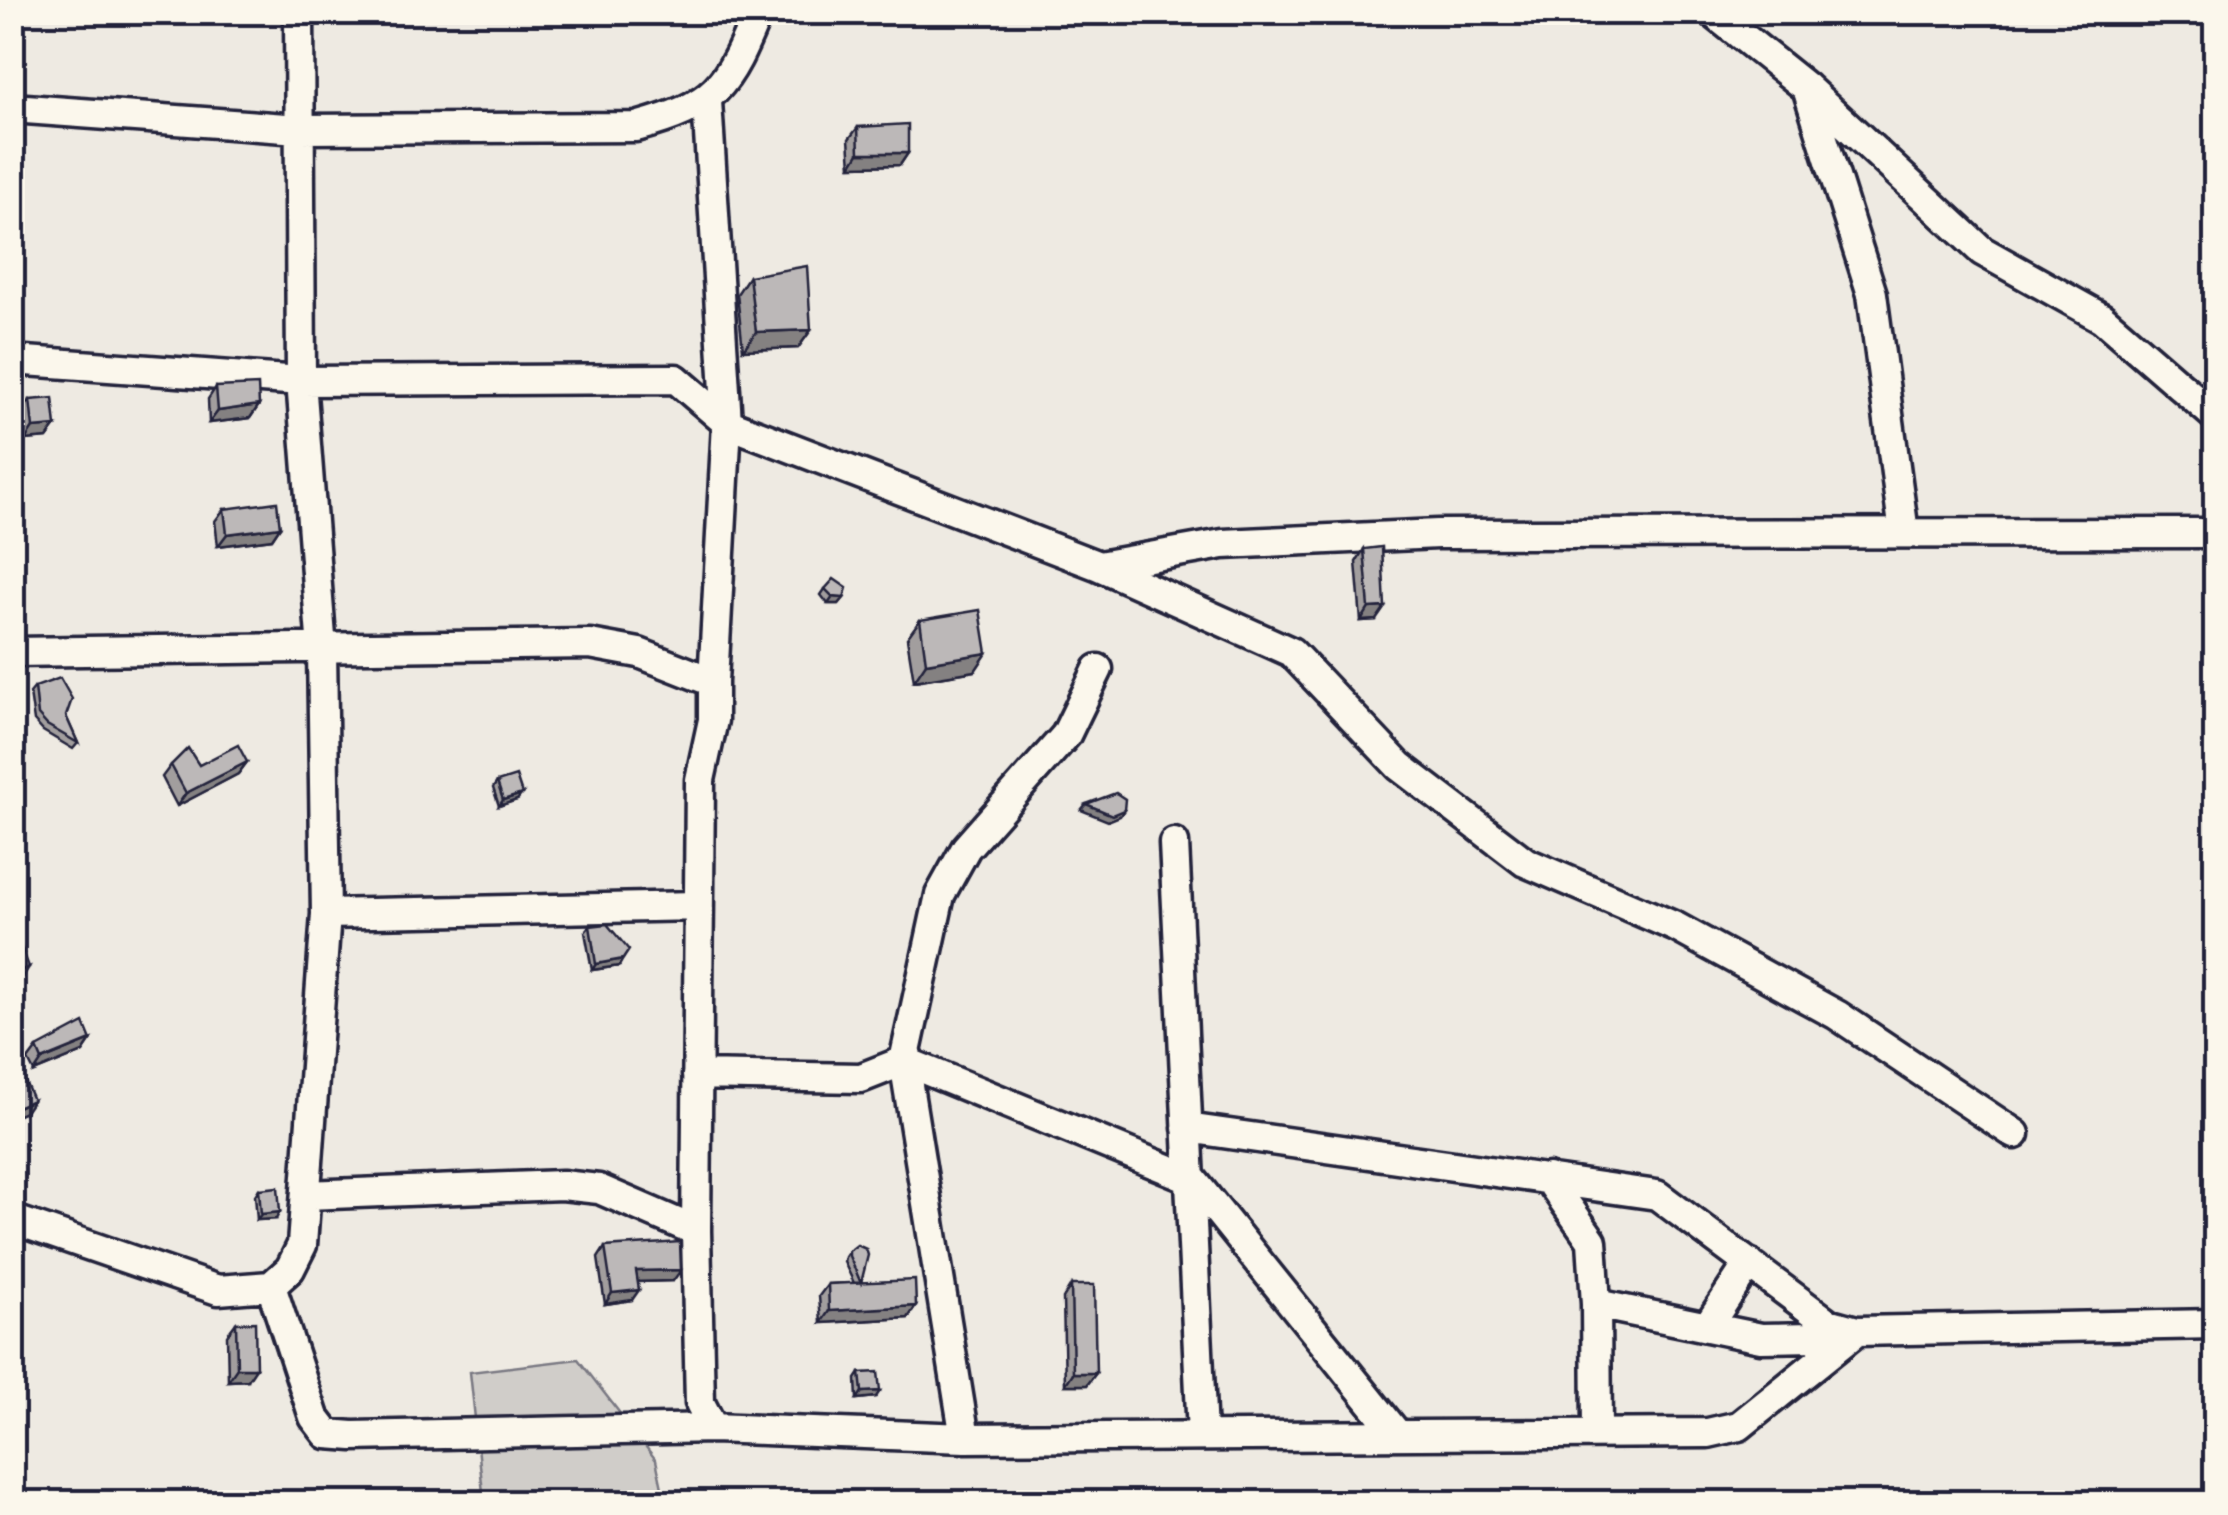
<svg xmlns="http://www.w3.org/2000/svg" width="2228" height="1515" font-family="'Indie Flower',sans-serif">
  <style>
    .green { fill: #d0cdc9; stroke: #797882; stroke-width: 2.5 }
    .lines { fill: none; stroke-linecap: round; stroke-linejoin: round }
    .minor-casing { stroke: #22223b; stroke-width: 35 }
    .minor { stroke: #fbf7ec; stroke-width: 28 }
    .wall { fill: #a29e9e; stroke: #22223b; stroke-width: 2.5 }
    .shaded-wall { fill: #848181; stroke: #22223b; stroke-width: 2.5 }
    .building { fill: #bcb8b8; stroke: #22223b; stroke-width: 2.5 }
  </style>
  <rect width="100%" height="100%" fill="#eeeae2"/>
  <filter id="ink" filterUnits="userSpaceOnUse"><feTurbulence type="fractalNoise" baseFrequency=".01" numOctaves="2"/><feDisplacementMap in="SourceGraphic" scale="20" xChannelSelector="R" yChannelSelector="G"/><feConvolveMatrix kernelMatrix="1 2 1 2 8 2 1 2 1" color-interpolation-filters="sRGB"/></filter>
  <g filter="url(#ink)">
    <path class="green" d="M 578,1359 L 656,1460 L 665,1502 L 484,1502 L 470,1372 Z"/>
    <g class="lines">
      <defs>
        <path id="minor" d="M 1712,12 L 1807,88 L 1872,294 L 1904,533
          M 1808,89 L 1982,251 L 2102,318 L 2216,417
          M 707,101 L 727,423 L 713,682
          M 12,108 L 299,129 L 636,127 C 716,105 727,88 758,12
          M 12,360 L 301,381 L 676,379 L 727,423 L 1099,566 L 1223,544 L 1438,534 L 2216,533
          M 1099,566 L 1291,652 L 1399,766 L 1525,862 L 1676,927 L 1837,1015 L 2015,1134
          M 12,652 L 590,644 L 639,653 L 713,682 L 713,720 L 700,780 L 696,1231 L 700,1403 L 713,1428
          M 1174,843 L 1202,1435
          M 326,914 L 697,906
          M 697,1075 L 861,1078 L 904,1061 L 1192,1179 L 1397,1434
          M 1187,1128 L 1657,1195 L 1828,1323 L 1857,1331
          M 1548,1178 L 1592,1241 L 1596,1304 L 1597,1433
          M 306,1195 L 562,1185 L 599,1189 L 696,1231
          M 12,1219 L 218,1290 L 271,1286 L 290,1269 L 302,1245 L 326,914 L 322,650 L 301,381 L 299,12
          M 271,1286 L 314,1417 L 327,1434 L 353,1436 L 713,1428 L 965,1438 L 1708,1433 L 1739,1426 L 1857,1331
          M 1596,1304 L 1761,1338 L 1812,1337 L 1857,1331 L 2216,1324
          M 1707,1327 L 1749,1263
          M 965,1438 L 904,1061 L 940,895 L 966,848 L 1066,735 L 1098,669"/>
      </defs>
      <use href="#minor" class="minor-casing"/>
      <use href="#minor" class="minor"/>
    </g>
    <path class="wall" d="M 858,127 L 908,153 L 900,165 L 851,166 L 849,139 Z
      M 749,276 L 811,330 L 798,348 L 743,350 L 737,294 Z
      M 216,387 L 259,405 L 250,418 L 209,423 L 208,399 Z
      M 30,400 L 56,426 L 47,438 L 25,440 L 22,412 Z
      M 224,509 L 280,527 L 272,539 L 218,546 L 215,521 Z
      M 1364,549 L 1376,620 L 1361,621 L 1356,562 Z
      M 825,589 L 844,598 L 839,604 L 828,604 L 821,595 Z
      M 920,620 L 975,671 L 914,681 L 907,638 Z
      M 35,687 L 66,716 L 78,743 L 73,749 L 43,731 L 34,721 L 30,693 Z
      M 247,762 L 238,774 L 177,806 L 162,777 L 171,765 L 199,765 Z
      M 497,782 L 517,800 L 499,806 L 493,788 Z
      M 590,926 L 619,966 L 592,970 L 585,932 Z
      M 91,1040 L 83,1052 L 34,1072 L 28,1060 L 37,1048 Z
      M 259,1189 L 276,1219 L 257,1220 L 255,1195 Z
      M 605,1247 L 673,1281 L 638,1282 L 632,1300 L 605,1304 L 598,1258 Z
      M 849,1251 L 861,1283 L 916,1306 L 908,1318 L 821,1323 L 819,1296 L 828,1284 L 854,1283 L 844,1262 L 845,1257 Z
      M 1071,1285 L 1096,1373 L 1087,1385 L 1065,1385 L 1063,1298 Z
      M 236,1323 L 248,1380 L 228,1381 L 227,1335 Z
      M 860,1373 L 876,1397 L 857,1399 L 856,1379 Z"/>
    <path class="shaded-wall" d="M 859,153 L 908,153 L 900,165 L 851,166 Z
      M 811,330 L 798,348 L 743,350 L 756,332 Z
      M 259,405 L 250,418 L 209,423 L 218,411 Z
      M 56,426 L 47,438 L 25,440 L 33,428 Z
      M 280,527 L 272,539 L 218,546 L 227,534 Z
      M 833,597 L 844,598 L 839,604 L 828,604 Z
      M 1385,607 L 1376,620 L 1361,621 L 1369,608 Z
      M 987,653 L 975,671 L 914,681 L 926,663 Z
      M 247,762 L 238,774 L 177,806 L 186,793 Z
      M 522,794 L 517,800 L 499,806 L 503,800 Z
      M 1086,804 L 1124,810 L 1120,816 L 1108,821 L 1081,810 Z
      M 623,959 L 619,966 L 592,970 L 596,964 Z
      M 29,967 L 21,980 L 12,983 L 12,974 Z
      M 91,1040 L 83,1052 L 34,1072 L 42,1060 Z
      M 33,1100 L 25,1112 L 12,1118 L 12,1109 Z
      M 280,1212 L 276,1219 L 257,1220 L 261,1214 Z
      M 681,1270 L 673,1281 L 629,1282 L 636,1271 Z
      M 639,1290 L 632,1300 L 605,1304 L 612,1293 Z
      M 916,1306 L 908,1318 L 821,1323 L 829,1311 Z
      M 237,1368 L 256,1368 L 248,1380 L 228,1381 Z
      M 1073,1373 L 1096,1373 L 1087,1385 L 1065,1385 Z
      M 880,1391 L 876,1397 L 857,1399 L 862,1392 Z"/>
    <path class="building" d="M 908,124 L 908,153 L 859,153 L 858,127 Z
      M 807,266 L 811,330 L 756,332 L 749,276 Z
      M 258,385 L 259,405 L 218,411 L 216,387 Z
      M 53,398 L 56,426 L 33,428 L 30,400 Z
      M 277,502 L 280,527 L 227,534 L 224,509 Z
      M 1382,547 L 1385,607 L 1369,608 L 1364,549 Z
      M 834,579 L 847,588 L 844,598 L 833,597 L 825,589 Z
      M 980,610 L 987,653 L 926,663 L 920,620 Z
      M 60,678 L 72,699 L 66,716 L 78,743 L 47,725 L 38,715 L 35,687 Z
      M 238,745 L 247,762 L 186,793 L 171,765 L 188,748 L 199,765 Z
      M 516,776 L 522,794 L 503,800 L 497,782 Z
      M 1116,793 L 1125,799 L 1124,810 L 1112,815 L 1086,804 Z
      M 607,924 L 629,950 L 623,959 L 596,964 L 590,926 Z
      M 14,927 L 29,967 L 12,974 L 12,928 Z
      M 84,1023 L 91,1040 L 42,1060 L 37,1048 Z
      M 20,1070 L 33,1100 L 12,1109 L 12,1073 Z
      M 278,1187 L 280,1212 L 261,1214 L 259,1189 Z
      M 680,1242 L 681,1270 L 636,1271 L 639,1290 L 612,1293 L 605,1247 Z
      M 857,1245 L 866,1249 L 868,1255 L 861,1283 L 849,1256 L 849,1251 Z
      M 915,1280 L 916,1306 L 829,1311 L 828,1284 Z
      M 1071,1285 L 1094,1285 L 1096,1373 L 1073,1373 Z
      M 255,1322 L 256,1368 L 237,1368 L 236,1323 Z
      M 878,1372 L 880,1391 L 862,1392 L 860,1373 Z"/>
  </g>
  <rect width="2228" height="1515" fill="none" stroke="#fbf7ec" stroke-width="50"/>
  <rect x="25" y="25" width="2178" height="1465" fill="none" stroke="#22223b" stroke-width="4" filter="url(#ink)"/>
</svg>
